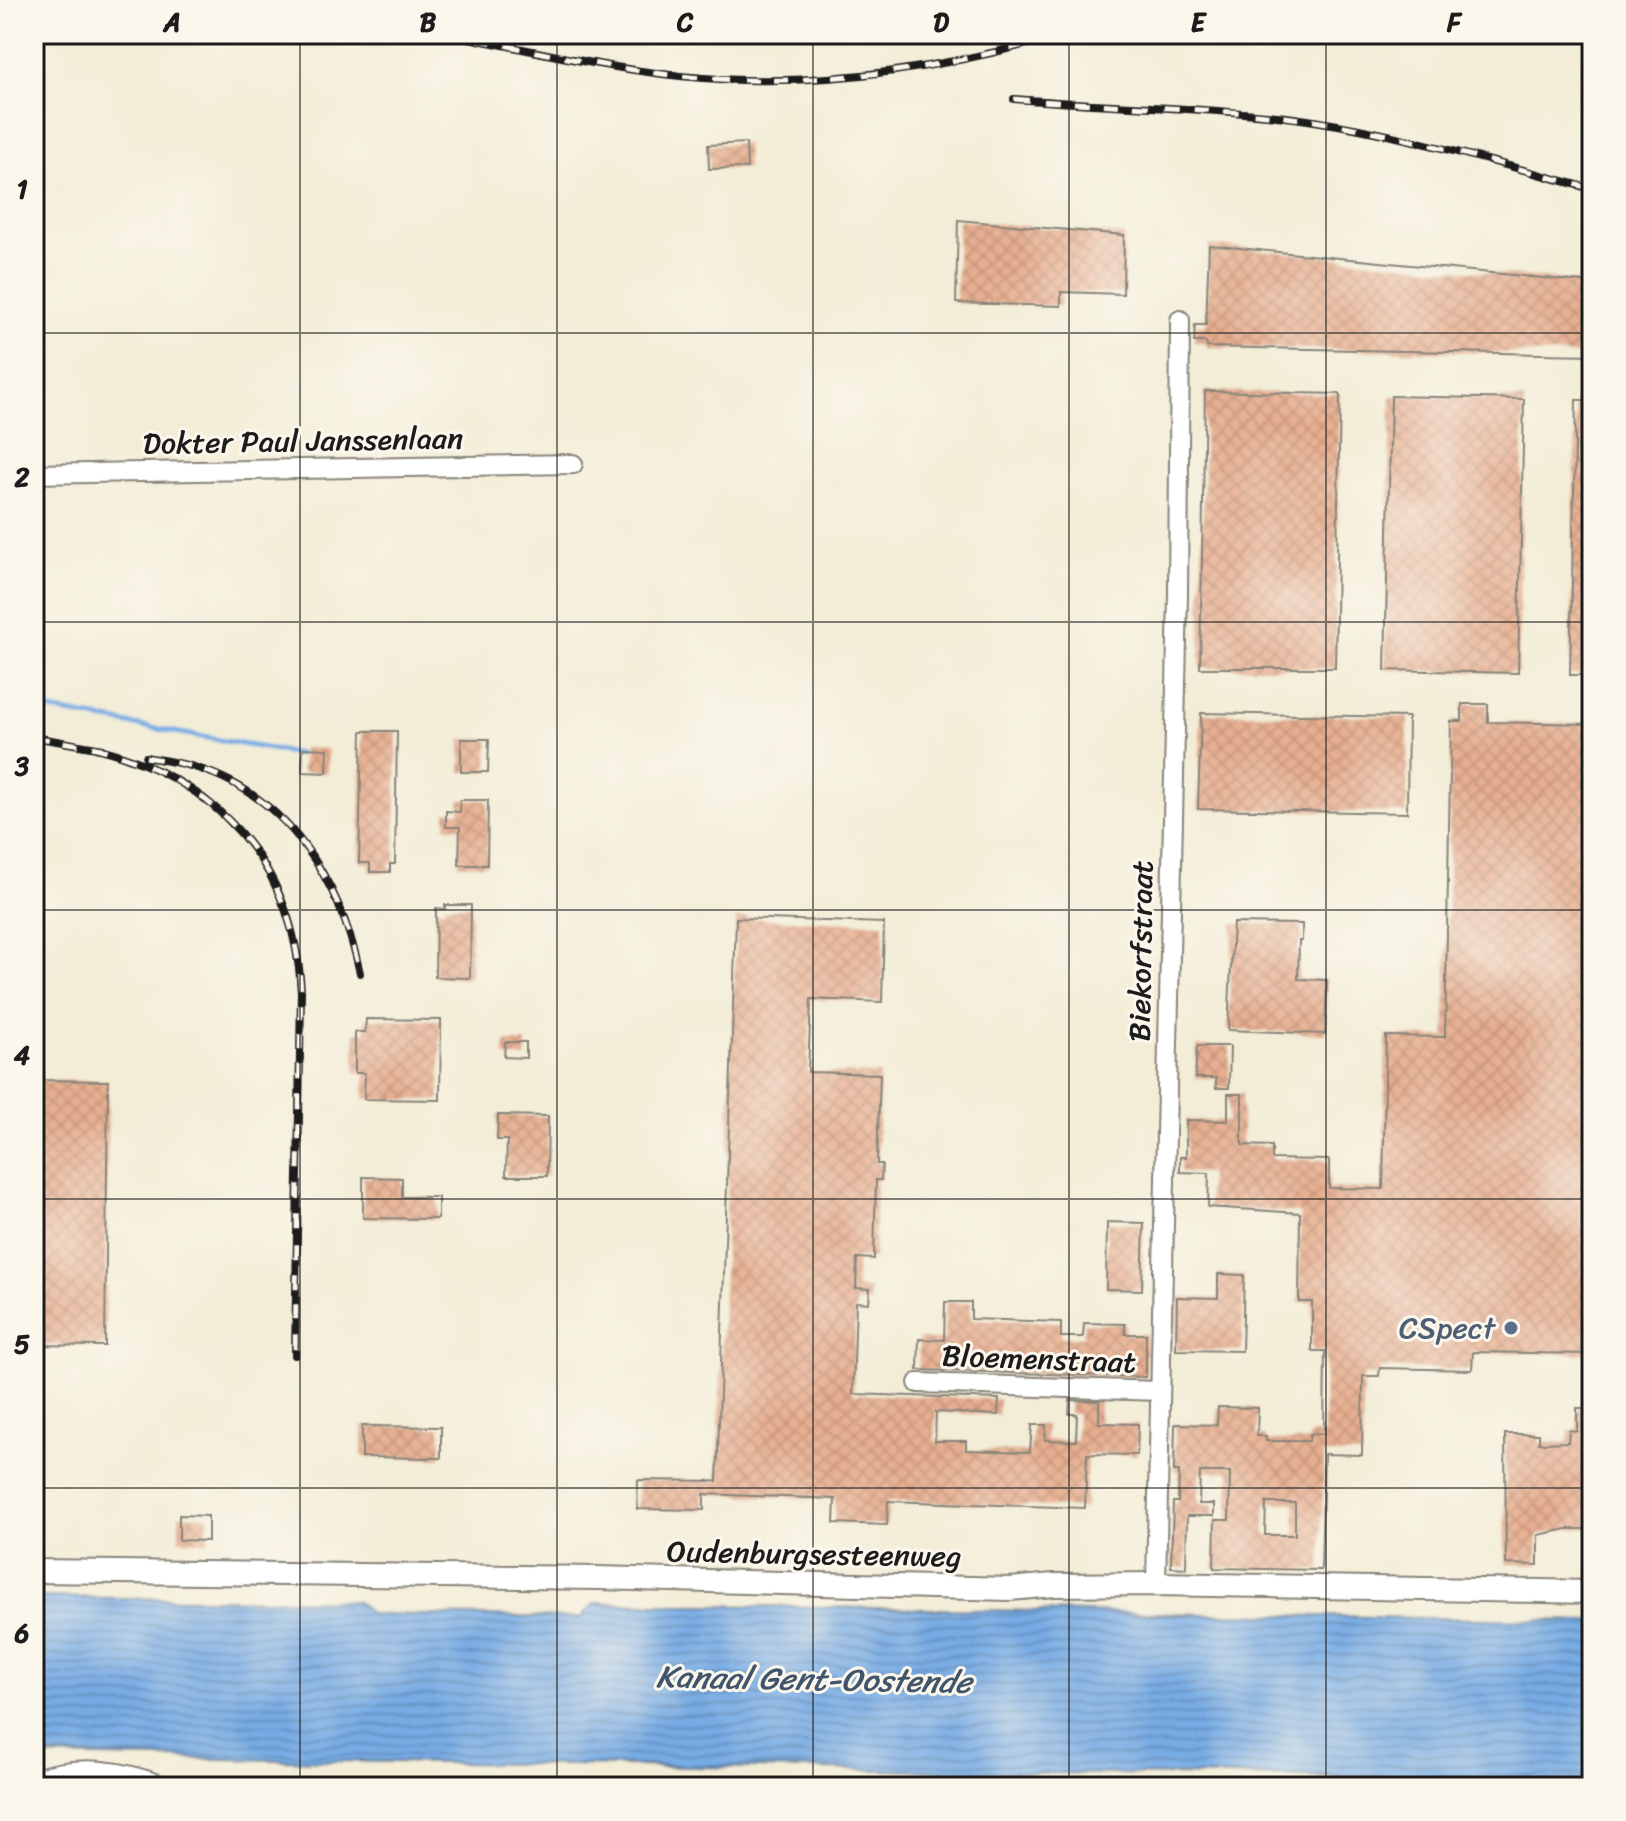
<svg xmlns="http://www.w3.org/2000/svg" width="1626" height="1821" font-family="Sriracha,sans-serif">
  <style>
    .water { fill: url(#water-rules); stroke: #4a6480; stroke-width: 2 }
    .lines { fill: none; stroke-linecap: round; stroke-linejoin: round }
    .stream { stroke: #77abe4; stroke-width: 5 }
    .building { fill: url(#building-cross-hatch); fill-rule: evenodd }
    .minor-casing { stroke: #88847a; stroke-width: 22 }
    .tertiary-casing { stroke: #88847a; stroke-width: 26 }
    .minor { stroke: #fff; stroke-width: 18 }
    .tertiary { stroke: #fff; stroke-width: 22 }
    .rail-casing { stroke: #1c1c1c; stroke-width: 8 }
    .rail { stroke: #fbf7ec; stroke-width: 5; stroke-dasharray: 15; stroke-linecap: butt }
    .grid { fill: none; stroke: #1c1c1c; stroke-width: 2; stroke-opacity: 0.55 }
    .service-dot { fill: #5c6f8a; stroke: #fbf7ec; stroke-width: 3 }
    .labels { text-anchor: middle; stroke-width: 6; stroke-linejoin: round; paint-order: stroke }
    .street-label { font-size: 30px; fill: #1c1c1c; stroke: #fbf7ec }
    .service-label { font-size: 30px; fill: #4e5e75; stroke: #fbf7ec; text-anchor: end }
    .water-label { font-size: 32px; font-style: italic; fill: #40556c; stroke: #fbf7ec }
    .neatline { fill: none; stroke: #1c1c1c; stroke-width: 3 }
    .grid-label { font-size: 26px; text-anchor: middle; font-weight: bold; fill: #1c1c1c }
  </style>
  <defs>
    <pattern id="water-rules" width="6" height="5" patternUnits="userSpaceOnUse" patternTransform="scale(2)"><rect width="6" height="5" fill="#77abe4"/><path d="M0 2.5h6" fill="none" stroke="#618ab8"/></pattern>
    <pattern id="building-cross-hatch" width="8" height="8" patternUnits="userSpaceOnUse" patternTransform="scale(2)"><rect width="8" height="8" fill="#e7af91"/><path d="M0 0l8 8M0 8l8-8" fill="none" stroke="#c6967c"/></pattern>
  </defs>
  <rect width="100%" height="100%" fill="#fbf7ec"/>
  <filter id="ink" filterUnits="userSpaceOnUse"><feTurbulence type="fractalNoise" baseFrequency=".0125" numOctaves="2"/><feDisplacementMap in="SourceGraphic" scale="16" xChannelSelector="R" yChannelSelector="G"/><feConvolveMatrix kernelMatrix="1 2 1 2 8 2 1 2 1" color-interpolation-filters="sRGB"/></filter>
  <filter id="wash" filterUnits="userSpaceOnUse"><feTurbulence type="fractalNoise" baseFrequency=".006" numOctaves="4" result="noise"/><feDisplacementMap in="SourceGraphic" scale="32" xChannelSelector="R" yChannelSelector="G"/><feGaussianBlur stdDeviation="1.8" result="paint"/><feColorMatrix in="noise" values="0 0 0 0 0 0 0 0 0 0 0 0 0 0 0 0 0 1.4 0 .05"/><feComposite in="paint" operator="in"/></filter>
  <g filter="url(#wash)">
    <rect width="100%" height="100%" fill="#f3edd7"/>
    <path class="water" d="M 34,1597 L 357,1601 L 370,1614 L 580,1618 L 595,1603 L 1592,1621 L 1592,1782 L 34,1756 Z"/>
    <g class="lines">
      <path class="stream" d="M 34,707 L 298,754"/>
    </g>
    <g id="blocks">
      <path class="building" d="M 746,143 L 747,168 L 709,169 L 708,145 Z
        M 958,220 L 1124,235 L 1123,294 L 1061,292 L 1061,306 L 956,303 Z
        M 1209,245 L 1592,283 L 1592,355 L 1207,347 L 1206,342 L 1194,342 L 1195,325 L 1206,325 Z
        M 1205,391 L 1340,394 L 1335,668 L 1200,668 Z
        M 1391,396 L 1524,399 L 1518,673 L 1385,670 Z
        M 1576,400 L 1592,400 L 1592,675 L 1570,675 Z
        M 1462,704 L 1488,704 L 1488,722 L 1592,724 L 1592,1354 L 1473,1352 L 1472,1370 L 1380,1368 L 1379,1376 L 1363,1376 L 1362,1455 L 1324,1454 L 1321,1570 L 1214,1568 L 1215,1520 L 1229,1520 L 1230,1472 L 1200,1472 L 1199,1504 L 1214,1504 L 1214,1516 L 1187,1516 L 1186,1568 L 1171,1567 L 1173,1502 L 1178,1502 L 1179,1471 L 1174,1471 L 1175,1424 L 1217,1425 L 1218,1407 L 1258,1408 L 1257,1436 L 1266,1436 L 1266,1441 L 1309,1441 L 1310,1434 L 1324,1434 L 1325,1351 L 1312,1351 L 1312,1302 L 1299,1302 L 1300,1213 L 1208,1207 L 1209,1173 L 1180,1172 L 1180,1157 L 1186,1157 L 1186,1120 L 1228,1121 L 1228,1094 L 1242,1094 L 1242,1145 L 1272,1146 L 1272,1159 L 1329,1160 L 1329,1188 L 1383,1189 L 1386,1036 L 1445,1037 L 1451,721 L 1462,721 ZM 1266,1503 L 1295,1503 L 1295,1535 L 1265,1535 Z
        M 1201,713 L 1408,717 L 1407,813 L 1198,809 Z
        M 362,731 L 397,731 L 395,864 L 390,864 L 390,872 L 370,872 L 370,863 L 359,863 Z
        M 461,739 L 489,739 L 488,772 L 461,772 Z
        M 303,748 L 328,749 L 327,773 L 302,772 Z
        M 460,800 L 488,800 L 487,865 L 459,865 L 460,827 L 446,827 L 446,811 L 460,812 Z
        M 445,905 L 471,905 L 470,978 L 435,977 L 436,908 L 445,909 Z
        M 736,918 L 884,923 L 882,1002 L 811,999 L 808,1072 L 880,1074 L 877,1164 L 882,1164 L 881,1180 L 876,1180 L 874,1259 L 857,1258 L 856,1288 L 870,1289 L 869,1303 L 856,1302 L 853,1394 L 999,1399 L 998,1415 L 936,1412 L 935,1441 L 966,1441 L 966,1450 L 1030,1452 L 1032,1425 L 1046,1425 L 1045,1440 L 1076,1441 L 1077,1414 L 1069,1414 L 1070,1400 L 1099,1401 L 1099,1423 L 1138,1424 L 1137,1455 L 1087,1454 L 1085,1508 L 888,1501 L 887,1525 L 834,1523 L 835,1499 L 704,1494 L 704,1510 L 637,1509 L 638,1480 L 717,1481 Z
        M 1233,923 L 1302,924 L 1302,941 L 1299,941 L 1298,979 L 1327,980 L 1325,1034 L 1228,1030 Z
        M 366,1019 L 441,1020 L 440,1100 L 364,1099 L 365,1073 L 355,1073 L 355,1032 L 365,1032 Z
        M 505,1042 L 526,1042 L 526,1058 L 504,1057 Z
        M 1197,1046 L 1230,1046 L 1229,1088 L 1216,1088 L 1216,1078 L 1195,1078 Z
        M 34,1080 L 108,1081 L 105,1346 L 34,1345 Z
        M 498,1115 L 548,1116 L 547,1176 L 506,1176 L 507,1140 L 497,1140 Z
        M 363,1177 L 402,1178 L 402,1197 L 438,1197 L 438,1219 L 363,1218 Z
        M 1107,1222 L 1144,1223 L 1142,1290 L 1106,1289 Z
        M 1218,1274 L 1244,1275 L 1242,1351 L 1176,1350 L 1177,1297 L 1218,1298 Z
        M 945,1302 L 971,1302 L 971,1319 L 1061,1322 L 1061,1337 L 1083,1337 L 1084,1323 L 1125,1324 L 1125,1334 L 1146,1334 L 1146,1377 L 918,1370 L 919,1339 L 944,1340 Z
        M 1577,1408 L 1592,1408 L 1592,1529 L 1567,1529 L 1538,1535 L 1538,1565 L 1506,1564 L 1505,1434 L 1539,1434 L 1539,1443 L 1568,1442 L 1569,1430 L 1577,1431 Z
        M 362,1426 L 441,1427 L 441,1458 L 362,1457 Z
        M 179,1515 L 208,1516 L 208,1541 L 179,1540 Z"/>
    </g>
  </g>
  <g filter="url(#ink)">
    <use href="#blocks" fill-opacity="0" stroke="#88847a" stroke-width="2"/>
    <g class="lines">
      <defs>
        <path id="minor" d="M 34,474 L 573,464
          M 918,1383 L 1159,1391
          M 1156,1584 L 1178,595 L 1180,320
          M 34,1780 C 75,1763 125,1770 165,1787"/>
        <path id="tertiary" d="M 34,1571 L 598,1578 L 1010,1589 L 1054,1585 L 1156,1584 L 1592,1592"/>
      </defs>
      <use href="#minor" class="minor-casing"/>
      <use href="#tertiary" class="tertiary-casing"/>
      <use href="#minor" class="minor"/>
      <use href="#tertiary" class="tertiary"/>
      <defs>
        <path id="rail" d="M 447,34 C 524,48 602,68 680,76 C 809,89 938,71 1063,34
          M 1014,99 C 1102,106 1190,107 1277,116 C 1384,128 1489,161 1592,189
          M 34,737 L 102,749
          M 92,747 C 215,777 295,864 301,992 L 295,1355
          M 146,757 C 162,760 178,762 194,767 C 289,795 340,882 360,973"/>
      </defs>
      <use href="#rail" class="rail-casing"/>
      <use href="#rail" class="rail"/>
    </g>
  </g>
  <path class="grid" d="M 300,34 L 300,1787M 557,34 L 557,1787M 813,34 L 813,1787M 1069,34 L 1069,1787M 1326,34 L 1326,1787M 34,333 L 1592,333M 34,622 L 1592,622M 34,910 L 1592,910M 34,1199 L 1592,1199M 34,1488 L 1592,1488"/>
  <circle class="service-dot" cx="1511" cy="1328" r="8"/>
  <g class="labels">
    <g class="street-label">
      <text transform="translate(303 441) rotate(-1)" y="10">Dokter Paul Janssenlaan</text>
      <text transform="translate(1141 951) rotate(-89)" y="10">Biekorfstraat</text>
      <text transform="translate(1039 1359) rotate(2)" y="10">Bloemenstraat</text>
      <text transform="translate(814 1554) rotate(1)" y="10">Oudenburgsesteenweg</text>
    </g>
    <g class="service-label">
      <text x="1495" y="1338">CSpect</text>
    </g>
    <g class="water-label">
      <text transform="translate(814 1679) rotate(1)" y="11">Kanaal Gent-Oostende</text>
    </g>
  </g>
  <rect width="1626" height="1821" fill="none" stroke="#fbf7ec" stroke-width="88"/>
  <rect x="44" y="44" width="1538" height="1733" class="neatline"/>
  <g class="grid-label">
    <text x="172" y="31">A</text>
    <text x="428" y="31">B</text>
    <text x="685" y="31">C</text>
    <text x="941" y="31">D</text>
    <text x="1198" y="31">E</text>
    <text x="1454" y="31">F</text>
    <text x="22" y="198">1</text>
    <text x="22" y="486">2</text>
    <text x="22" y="775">3</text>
    <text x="22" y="1064">4</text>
    <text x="22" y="1353">5</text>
    <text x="22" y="1642">6</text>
  </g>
</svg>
